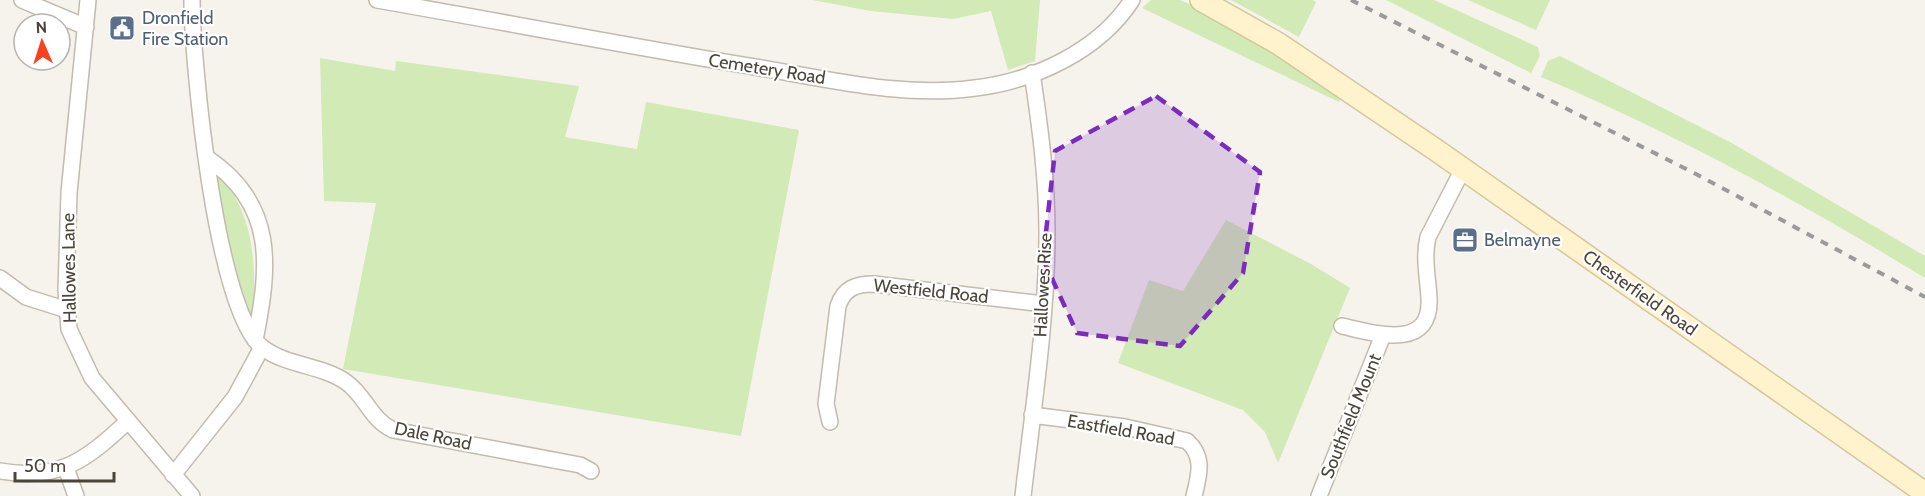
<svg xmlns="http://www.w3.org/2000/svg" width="1925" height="496" font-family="Cabin,sans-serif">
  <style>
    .green { fill: #d2eab5 }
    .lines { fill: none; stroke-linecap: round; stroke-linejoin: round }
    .minor-casing { stroke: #c2bbae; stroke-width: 18 }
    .secondary-casing { stroke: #d6c79b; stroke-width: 24 }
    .minor { stroke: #fff; stroke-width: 15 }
    .secondary { stroke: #fff3cd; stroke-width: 21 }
    .rail { stroke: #9a9a9a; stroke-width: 4; stroke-dasharray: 8 8; stroke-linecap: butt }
    .marked { fill: #7b2cbf; fill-opacity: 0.2; stroke: #7b2cbf; stroke-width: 4.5; stroke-dasharray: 12 8; stroke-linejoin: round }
    .labels { text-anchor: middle; stroke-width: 4.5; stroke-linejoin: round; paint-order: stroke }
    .service-label { font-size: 18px; fill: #4e5e75; stroke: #fff; text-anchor: start }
    .street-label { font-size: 18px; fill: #4b4439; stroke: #fff }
  </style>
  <rect width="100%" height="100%" fill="#f6f3ec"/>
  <path class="green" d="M 812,0 L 1040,0 L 1035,61 L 1008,70 L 991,11 L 953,19 L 871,11 Z
    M 1151,0 L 1180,0 L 1205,11 L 1278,53 L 1342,97 L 1339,102 L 1142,8 Z
    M 1231,0 L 1313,0 L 1316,2 L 1299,37 Z
    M 1386,0 L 1434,0 L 1538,47 L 1540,56 L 1531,73 Z
    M 1468,0 L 1550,0 L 1536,30 Z
    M 1560,56 L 1730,142 L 1925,256 L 1925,278 C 1802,203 1674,133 1541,77 L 1548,61 Z
    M 320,58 L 395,71 L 396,61 L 579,86 L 565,137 L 637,149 L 646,102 L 799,130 L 741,436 L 343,369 L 376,203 L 324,201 Z
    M 217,173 C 256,214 256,267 253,320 C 234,272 222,225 214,174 Z
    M 1226,220 L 1311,264 L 1350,288 L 1278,463 L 1265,432 L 1243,410 L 1118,363 L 1149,280 L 1183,291 Z"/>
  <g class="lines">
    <defs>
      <path id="minor" d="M 22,0 L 86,27
        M 88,0 L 69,193 L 66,290 L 69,329 L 92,378 L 192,496
        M 192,0 C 192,61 216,313 263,348 C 287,366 322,365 346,382 C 366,396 370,419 393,430 L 580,465 L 591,471
        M 377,0 C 503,22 629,46 755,67 C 828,79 902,98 975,88 C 1034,81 1099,51 1132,0
        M 207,158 C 276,204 270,266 255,340
        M 0,278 L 26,297 L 67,310
        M 1342,326 C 1373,333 1432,352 1429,298 C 1428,278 1423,257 1428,237 L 1463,169
        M 1032,415 L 1125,427 L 1187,441 C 1205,457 1199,475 1194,496
        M 830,422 L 826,404 L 838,306 C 844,288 856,284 874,284 L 1044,304
        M 66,468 L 76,496
        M 0,471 C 59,481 85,461 127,422
        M 173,475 L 235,397 L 262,347
        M 1023,496 C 1033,409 1047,320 1047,232 C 1047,179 1040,126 1032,73
        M 1319,496 L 1383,335"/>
      <path id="secondary" d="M 1201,0 L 1279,44 L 1436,150 L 1925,493"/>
    </defs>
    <use href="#minor" class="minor-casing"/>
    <use href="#secondary" class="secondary-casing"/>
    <use href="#minor" class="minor"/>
    <use href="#secondary" class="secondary"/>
    <path class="rail" d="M 1351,0 L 1696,174 L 1925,297"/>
  </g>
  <path class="marked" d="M 1156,96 L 1260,172 L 1243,273 L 1180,346 L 1077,333 L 1043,259 L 1055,151 Z"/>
  <defs>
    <symbol id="civic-square" viewBox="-11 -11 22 22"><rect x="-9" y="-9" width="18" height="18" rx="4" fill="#5c6f8a" stroke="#fff"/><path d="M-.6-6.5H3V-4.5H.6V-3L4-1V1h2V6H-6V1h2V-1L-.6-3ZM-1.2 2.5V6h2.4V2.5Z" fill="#fff"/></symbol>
    <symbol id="office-square" viewBox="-11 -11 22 22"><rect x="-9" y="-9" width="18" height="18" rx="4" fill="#5c6f8a" stroke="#fff"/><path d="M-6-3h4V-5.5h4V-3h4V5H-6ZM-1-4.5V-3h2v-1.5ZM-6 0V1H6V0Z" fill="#fff"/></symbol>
  </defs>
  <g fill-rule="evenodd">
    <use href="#civic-square" x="107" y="13" width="30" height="30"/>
    <use href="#office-square" x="1450" y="225" width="30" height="30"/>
  </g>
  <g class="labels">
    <g class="service-label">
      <text x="142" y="24">Dronfield<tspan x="142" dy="21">Fire Station</tspan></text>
      <text x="1484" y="246">Belmayne</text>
    </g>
    <g class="street-label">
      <text transform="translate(767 69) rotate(9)" y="6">Cemetery Road</text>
      <text transform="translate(69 268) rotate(-91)" y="6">Hallowes Lane</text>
      <text transform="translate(1043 285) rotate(-87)" y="6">Hallowes Rise</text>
      <text transform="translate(931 291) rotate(6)" y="6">Westfield Road</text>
      <text transform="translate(1640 293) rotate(35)" y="6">Chesterfield Road</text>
      <text transform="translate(1351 416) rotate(-68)" y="6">Southfield Mount</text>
      <text transform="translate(1121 430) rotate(10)" y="6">Eastfield Road</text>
      <text transform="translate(433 436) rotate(12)" y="6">Dale Road</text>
    </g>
  </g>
  <g transform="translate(42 42) rotate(357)"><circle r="28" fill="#ffffff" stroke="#b7b4b0" stroke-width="1.5"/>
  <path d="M0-4.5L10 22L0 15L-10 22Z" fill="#fc3f1d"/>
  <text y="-9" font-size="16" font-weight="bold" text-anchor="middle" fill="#4b4439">N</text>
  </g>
  <path d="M15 472v9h99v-9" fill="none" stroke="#4b4439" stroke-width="3"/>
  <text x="24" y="472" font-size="18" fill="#4b4439" stroke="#ffffff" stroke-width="4.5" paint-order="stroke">50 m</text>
</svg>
